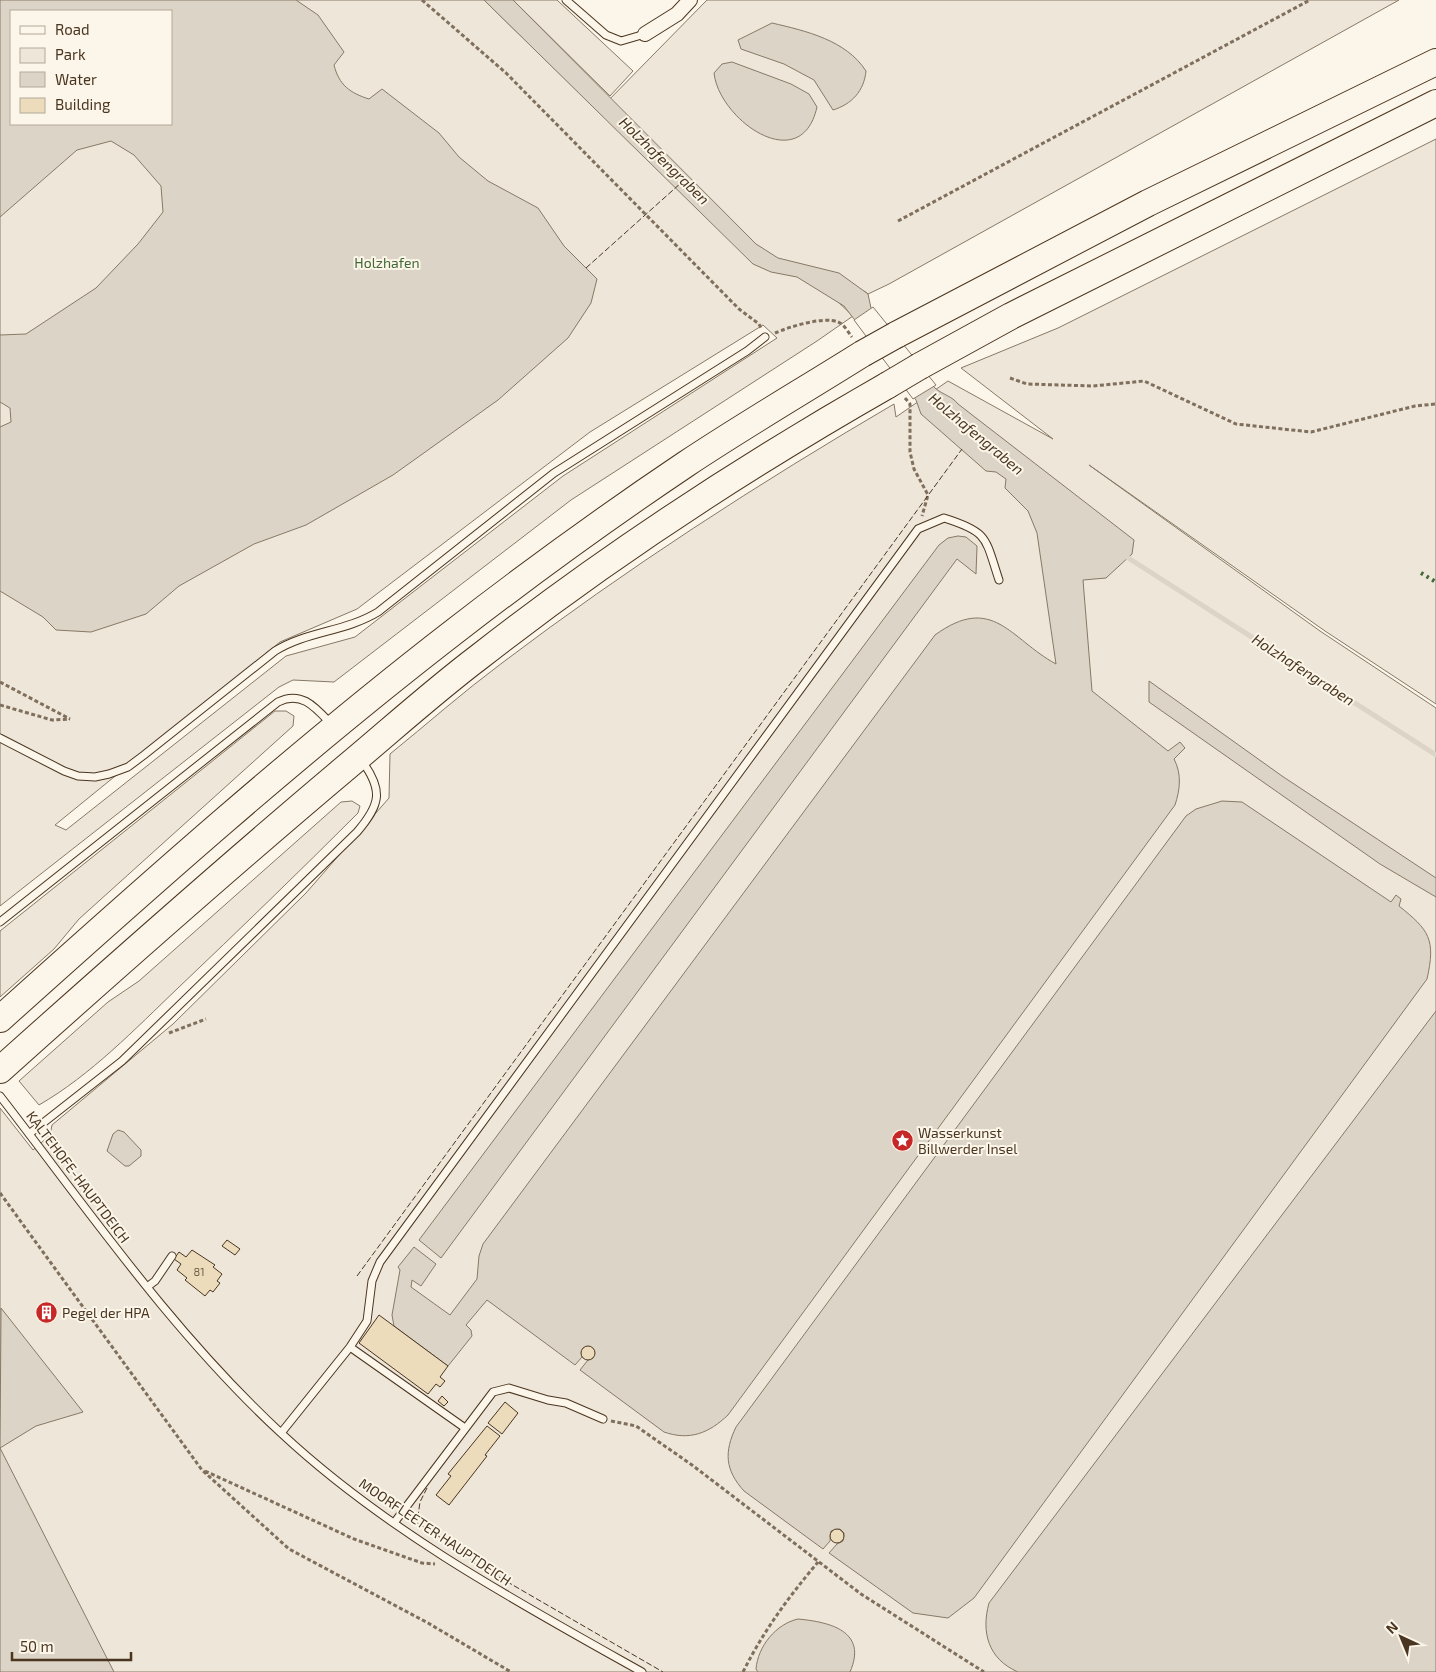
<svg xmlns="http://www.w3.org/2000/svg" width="1436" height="1672" font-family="'Exo 2',sans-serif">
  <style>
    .green { fill: #ede6d9; stroke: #887966; fill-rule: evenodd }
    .water { fill: #dcd4c6; stroke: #887966; fill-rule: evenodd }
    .pier { fill: #fbf6e9; stroke: #887966 }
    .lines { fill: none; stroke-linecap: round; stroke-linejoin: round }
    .stream { stroke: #dcd4c6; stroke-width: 5 }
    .building { fill: #ecdcbc; stroke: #4a3520 }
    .lane-casing { stroke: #4a3520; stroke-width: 9 }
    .street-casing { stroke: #4a3520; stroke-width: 16 }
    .highway-casing { stroke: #4a3520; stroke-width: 28 }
    .path { stroke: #7f6f5c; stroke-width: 3; stroke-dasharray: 4 2.5; stroke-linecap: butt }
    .lane { stroke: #fbf6e9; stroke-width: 7 }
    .street { stroke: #fbf6e9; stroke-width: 14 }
    .highway { stroke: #fbf6e9; stroke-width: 26 }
    .highway-bridge-casing { stroke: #4a3520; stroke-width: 28; stroke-linecap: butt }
    .highway-bridge { stroke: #fbf6e9; stroke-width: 26 }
    .hedge { stroke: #436837; stroke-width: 4; stroke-dasharray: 2.5 4; stroke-linecap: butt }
    .fence { stroke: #4a3520; stroke-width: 1; stroke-dasharray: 6 2.5; stroke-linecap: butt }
    .labels { text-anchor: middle; stroke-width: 4; stroke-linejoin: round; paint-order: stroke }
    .number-label { font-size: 11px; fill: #725f47 }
    .park-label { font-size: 14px; fill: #436837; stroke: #fbf6e9 }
    .poi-label { font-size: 14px; fill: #4a3520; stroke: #fbf6e9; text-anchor: start }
    .street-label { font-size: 14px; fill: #4a3520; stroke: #fbf6e9 }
    .water-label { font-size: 15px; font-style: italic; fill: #4a3520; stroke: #fbf6e9 }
  </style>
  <rect width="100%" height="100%" fill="#fbf6e9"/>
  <path class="green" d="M 0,0 L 484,0 L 598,111 L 707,0 L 1399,0 L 889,284 L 868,294 L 864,291 L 836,300 L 853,316 L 817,341 L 571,500 L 334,682 L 293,680 L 279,687 L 0,906 ZM 11,11 L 171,11 L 171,124 L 11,124 ZM 763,325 L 777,338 L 563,476 L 355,637 L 286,656 L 66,830 L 55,825 L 280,642 L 357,609 L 590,432 Z
    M 513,0 L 557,0 L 633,71 L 610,96 Z
    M 1436,139 L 1436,704 L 1325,631 L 1089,465 L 1320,631 L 1436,708 L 1436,1672 L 0,1672 L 0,1108 L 33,1150 L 50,1135 L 52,1125 L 173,1024 L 306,893 L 389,798 L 390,754 C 427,724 463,692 502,663 C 626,569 759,483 894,404 L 896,417 L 948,381 L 1053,439 L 961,368 L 1058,328 Z
    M 275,711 L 286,711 L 294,716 L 293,726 L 79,919 L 54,949 L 0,997 L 0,931 Z
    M 352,801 L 360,806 L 358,813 C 299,872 239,930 178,988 C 135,1029 91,1075 39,1105 L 19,1081 L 108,1002 L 139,981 L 341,802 Z"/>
  <path class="water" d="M 0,0 L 296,0 L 318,15 L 344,52 L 334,65 C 339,85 350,93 369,99 L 382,89 L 439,133 L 459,157 L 488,181 L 538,208 L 564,246 L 597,279 L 591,303 L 568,338 L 498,400 L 393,475 L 306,525 L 254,544 L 179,586 L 146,614 L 91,632 L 56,630 L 43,617 L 0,591 L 0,427 L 11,422 L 10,408 L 0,402 L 0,335 L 26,334 L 96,288 L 138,244 L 163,212 L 161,186 L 134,155 L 111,141 L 77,150 L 0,217 ZM 11,11 L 171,11 L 171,124 L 11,124 Z
    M 484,0 L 513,0 L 756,244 L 778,258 L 839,273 L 868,294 L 871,308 L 935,388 C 943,395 952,396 958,404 L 1134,540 L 1132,554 L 1106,578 L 1083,580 L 1092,691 L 1168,751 L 1180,742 L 1185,748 L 1174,759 C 1182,774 1180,790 1175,805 L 728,1415 C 709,1433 690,1441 664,1432 L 580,1370 L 588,1360 L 593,1358 L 594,1350 L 591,1347 L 583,1348 L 582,1357 L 575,1365 L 487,1300 L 466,1325 L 471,1330 L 472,1336 L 448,1366 L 394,1326 L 392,1315 L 400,1270 L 398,1267 L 414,1247 L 436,1264 L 421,1286 L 412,1280 L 411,1287 L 450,1315 L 477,1279 L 479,1256 L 483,1244 L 935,635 C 993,593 1010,639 1056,664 L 1037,533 L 1028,511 L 1005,488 L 1006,479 L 996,472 L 986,471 L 921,414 L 916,400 L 844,306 L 797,277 L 771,272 L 753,264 Z
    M 772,23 C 806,31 846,40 866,71 C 864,91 852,104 833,110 L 814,80 L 784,64 L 741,49 L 738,40 Z
    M 732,62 L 791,84 L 809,94 L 817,107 C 801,178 719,120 714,73 L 722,64 Z
    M 958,536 L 966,537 L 977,546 L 976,574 L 957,559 L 441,1258 L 419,1240 L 939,545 L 948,538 Z
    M 1149,681 L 1282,776 L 1436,878 L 1436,897 L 1380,864 L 1149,702 Z
    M 1222,801 L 1242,802 L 1391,902 L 1396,895 L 1401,899 L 1399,906 C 1429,930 1436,939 1427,979 L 974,1598 L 948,1618 L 913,1613 L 829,1553 L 837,1544 L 843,1541 L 844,1533 L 840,1529 L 831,1531 L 830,1541 L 823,1549 L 744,1491 C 725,1470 724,1452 736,1427 L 1186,816 L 1196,809 Z
    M 1436,1011 L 1436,1672 L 1018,1672 C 988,1659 981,1632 989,1603 Z
    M 118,1130 L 124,1132 L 141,1150 L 141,1156 L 129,1166 L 125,1166 L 107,1151 L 113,1134 Z
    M 1,1308 L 83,1412 L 36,1426 L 0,1448 Z
    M 0,1448 L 114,1672 L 0,1672 Z
    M 798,1619 C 830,1622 868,1631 850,1672 L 758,1672 L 756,1669 C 758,1646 776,1624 798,1619 Z"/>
  <path class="pier" d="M 873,307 L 886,323 L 936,385 L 913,399 L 854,320 Z"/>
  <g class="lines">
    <path class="stream" d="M 1122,554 L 1436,755"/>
  </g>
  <path class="building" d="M 227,1240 L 240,1249 L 235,1255 L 222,1246 Z
    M 192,1250 L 215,1265 L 213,1267 L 222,1274 L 217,1281 L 220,1283 L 213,1292 L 210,1290 L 205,1296 L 185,1280 L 187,1278 L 177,1270 L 181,1264 L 174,1259 L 179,1252 L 186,1257 Z
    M 47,1307 L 53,1314 L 44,1320 L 39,1312 Z
    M 379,1315 L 448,1366 L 440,1377 L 445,1381 L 440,1387 L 436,1384 L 428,1394 L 359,1343 Z
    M581 1353a7 7 0 1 1 14 0a7 7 0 1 1-14 0Z
    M 442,1396 L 448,1402 L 444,1406 L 438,1401 Z
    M 505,1402 L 518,1413 L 502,1434 L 488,1423 Z
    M 487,1426 L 500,1436 L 485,1455 L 487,1456 L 449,1505 L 436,1495 L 451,1476 L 448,1474 Z
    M830 1536a7 7 0 1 1 14 0a7 7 0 1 1-14 0Z"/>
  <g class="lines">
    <defs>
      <path id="lane" d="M 566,0 L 606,35 L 621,41 L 645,34
        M 0,738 L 64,771 L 78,776 L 95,777 L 109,774 L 128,767 L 144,755 L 275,651 C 307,631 345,632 378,612 L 554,473 L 747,351 L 765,337
        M 0,922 L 278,702 C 302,690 316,708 332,725
        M 0,1096 C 89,1211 173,1333 281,1433 C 386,1531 517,1602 642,1672
        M 29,1134 L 122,1061 L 357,832 C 380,805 384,791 362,761
        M 147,1287 L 155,1281 L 172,1256
        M 350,1347 L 465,1428
        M 281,1433 L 350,1347 L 367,1321 L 372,1281 L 380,1262 L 918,529 L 944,518 C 989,532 985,538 999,580
        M 394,1523 L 493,1392 L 509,1388 L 548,1400 L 566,1403 L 603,1419"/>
      <path id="street" d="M 645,34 L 677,14 L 690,0"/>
      <path id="highway" d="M 896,335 L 1148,203 L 1436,62
        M 920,366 L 1011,316 L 1436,103
        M 0,1019 C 148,886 297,753 455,631 C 530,573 607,517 686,464 C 743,426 803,391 862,354
        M 0,1070 C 115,967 230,865 349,765 C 392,729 434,691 479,657 C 608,556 746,466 888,385"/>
    </defs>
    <use href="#lane" class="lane-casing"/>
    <use href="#street" class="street-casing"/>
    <use href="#highway" class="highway-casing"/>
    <path class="path" d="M 422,0 L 506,73 L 739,309 L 759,324 L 761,328
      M 898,221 L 1310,0
      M 775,333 C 789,327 823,316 838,322 C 844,324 848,332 852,337
      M 1010,378 L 1027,384 L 1093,386 L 1144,381 L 1236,424 L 1311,432 L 1415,406 L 1436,404
      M 905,398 L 910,404 L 910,452 L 914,469 L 928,495 L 922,516
      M 0,682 L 70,719
      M 0,705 L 52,720 L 70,719
      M 169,1033 L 206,1019
      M 0,1193 L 202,1470 L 289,1549 L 428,1623 L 511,1672
      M 611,1421 L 636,1426 L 692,1465 L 861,1594 L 984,1672
      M 205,1471 L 354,1539 L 422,1563 L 435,1564
      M 743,1672 C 764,1630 788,1598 818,1562"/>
    <use href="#lane" class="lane"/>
    <use href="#street" class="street"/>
    <use href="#highway" class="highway"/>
    <defs>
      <path id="highway-bridge" d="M 862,354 L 896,335
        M 888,385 L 920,366"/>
    </defs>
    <use href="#highway-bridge" class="highway-bridge-casing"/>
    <use href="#highway-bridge" class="highway-bridge"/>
    <path class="hedge" d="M 1421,573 L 1436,582"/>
    <path class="fence" d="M 586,268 L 682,182
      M 357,1276 L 962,449
      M 427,1488 L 420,1502 L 417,1523 L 467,1554 L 473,1562 L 663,1672"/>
  </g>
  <defs>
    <symbol id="sight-disc" viewBox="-11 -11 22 22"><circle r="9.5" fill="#c62828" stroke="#fbf6e9"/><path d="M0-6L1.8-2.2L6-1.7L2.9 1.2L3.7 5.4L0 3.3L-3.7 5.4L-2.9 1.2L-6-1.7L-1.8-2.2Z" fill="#fff"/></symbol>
    <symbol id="building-disc" viewBox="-11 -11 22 22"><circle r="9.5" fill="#c62828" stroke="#fbf6e9"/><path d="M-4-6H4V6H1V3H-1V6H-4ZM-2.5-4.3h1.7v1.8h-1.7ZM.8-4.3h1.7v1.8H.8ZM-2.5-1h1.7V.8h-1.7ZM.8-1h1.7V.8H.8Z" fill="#fff"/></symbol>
  </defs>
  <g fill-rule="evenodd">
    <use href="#sight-disc" x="890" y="1128" width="25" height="25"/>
    <use href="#building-disc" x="34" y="1300" width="25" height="25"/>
  </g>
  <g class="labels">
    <g class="number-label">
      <text x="199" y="1276">81</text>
    </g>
    <g class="park-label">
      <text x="387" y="268">Holzhafen</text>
    </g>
    <g class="poi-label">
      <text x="918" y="1138">Wasserkunst<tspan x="918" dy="16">Billwerder Insel</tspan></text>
      <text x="62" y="1318">Pegel der HPA</text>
    </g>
    <g class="street-label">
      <text transform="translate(78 1177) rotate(53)" y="5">KALTEHOFE-HAUPTDEICH</text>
      <text transform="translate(435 1532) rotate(34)" y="5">MOORFLEETER HAUPTDEICH</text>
    </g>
    <g class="water-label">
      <text transform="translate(664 161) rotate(44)" y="5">Holzhafengraben</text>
      <text transform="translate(976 434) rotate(40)" y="5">Holzhafengraben</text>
      <text transform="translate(1303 670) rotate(33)" y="5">Holzhafengraben</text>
    </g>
  </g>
  <rect x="10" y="10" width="162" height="115" fill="#fbf6e9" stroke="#b4a999"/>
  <rect x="20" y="26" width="25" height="8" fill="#fbf6e9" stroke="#b4a999"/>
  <text x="55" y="35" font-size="15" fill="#4a3520">Road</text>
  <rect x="20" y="48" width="25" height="15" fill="#ede6d9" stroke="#b4a999"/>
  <text x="55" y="60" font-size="15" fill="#4a3520">Park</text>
  <rect x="20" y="72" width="25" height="15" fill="#dcd4c6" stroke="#b4a999"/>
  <text x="55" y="85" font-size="15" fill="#4a3520">Water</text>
  <rect x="20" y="98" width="25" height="15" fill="#ecdcbc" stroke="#b4a999"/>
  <text x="55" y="110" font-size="15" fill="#4a3520">Building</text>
  <g transform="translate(1401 1637) rotate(316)" stroke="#fbf6e9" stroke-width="4" paint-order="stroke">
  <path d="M0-4L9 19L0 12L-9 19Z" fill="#4a3520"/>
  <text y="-8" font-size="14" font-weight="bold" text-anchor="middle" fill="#4a3520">N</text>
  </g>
  <path d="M12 1652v8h119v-8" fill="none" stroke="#4a3520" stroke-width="2.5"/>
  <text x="20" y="1652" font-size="15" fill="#4a3520" stroke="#fbf6e9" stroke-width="4" paint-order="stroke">50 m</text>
</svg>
